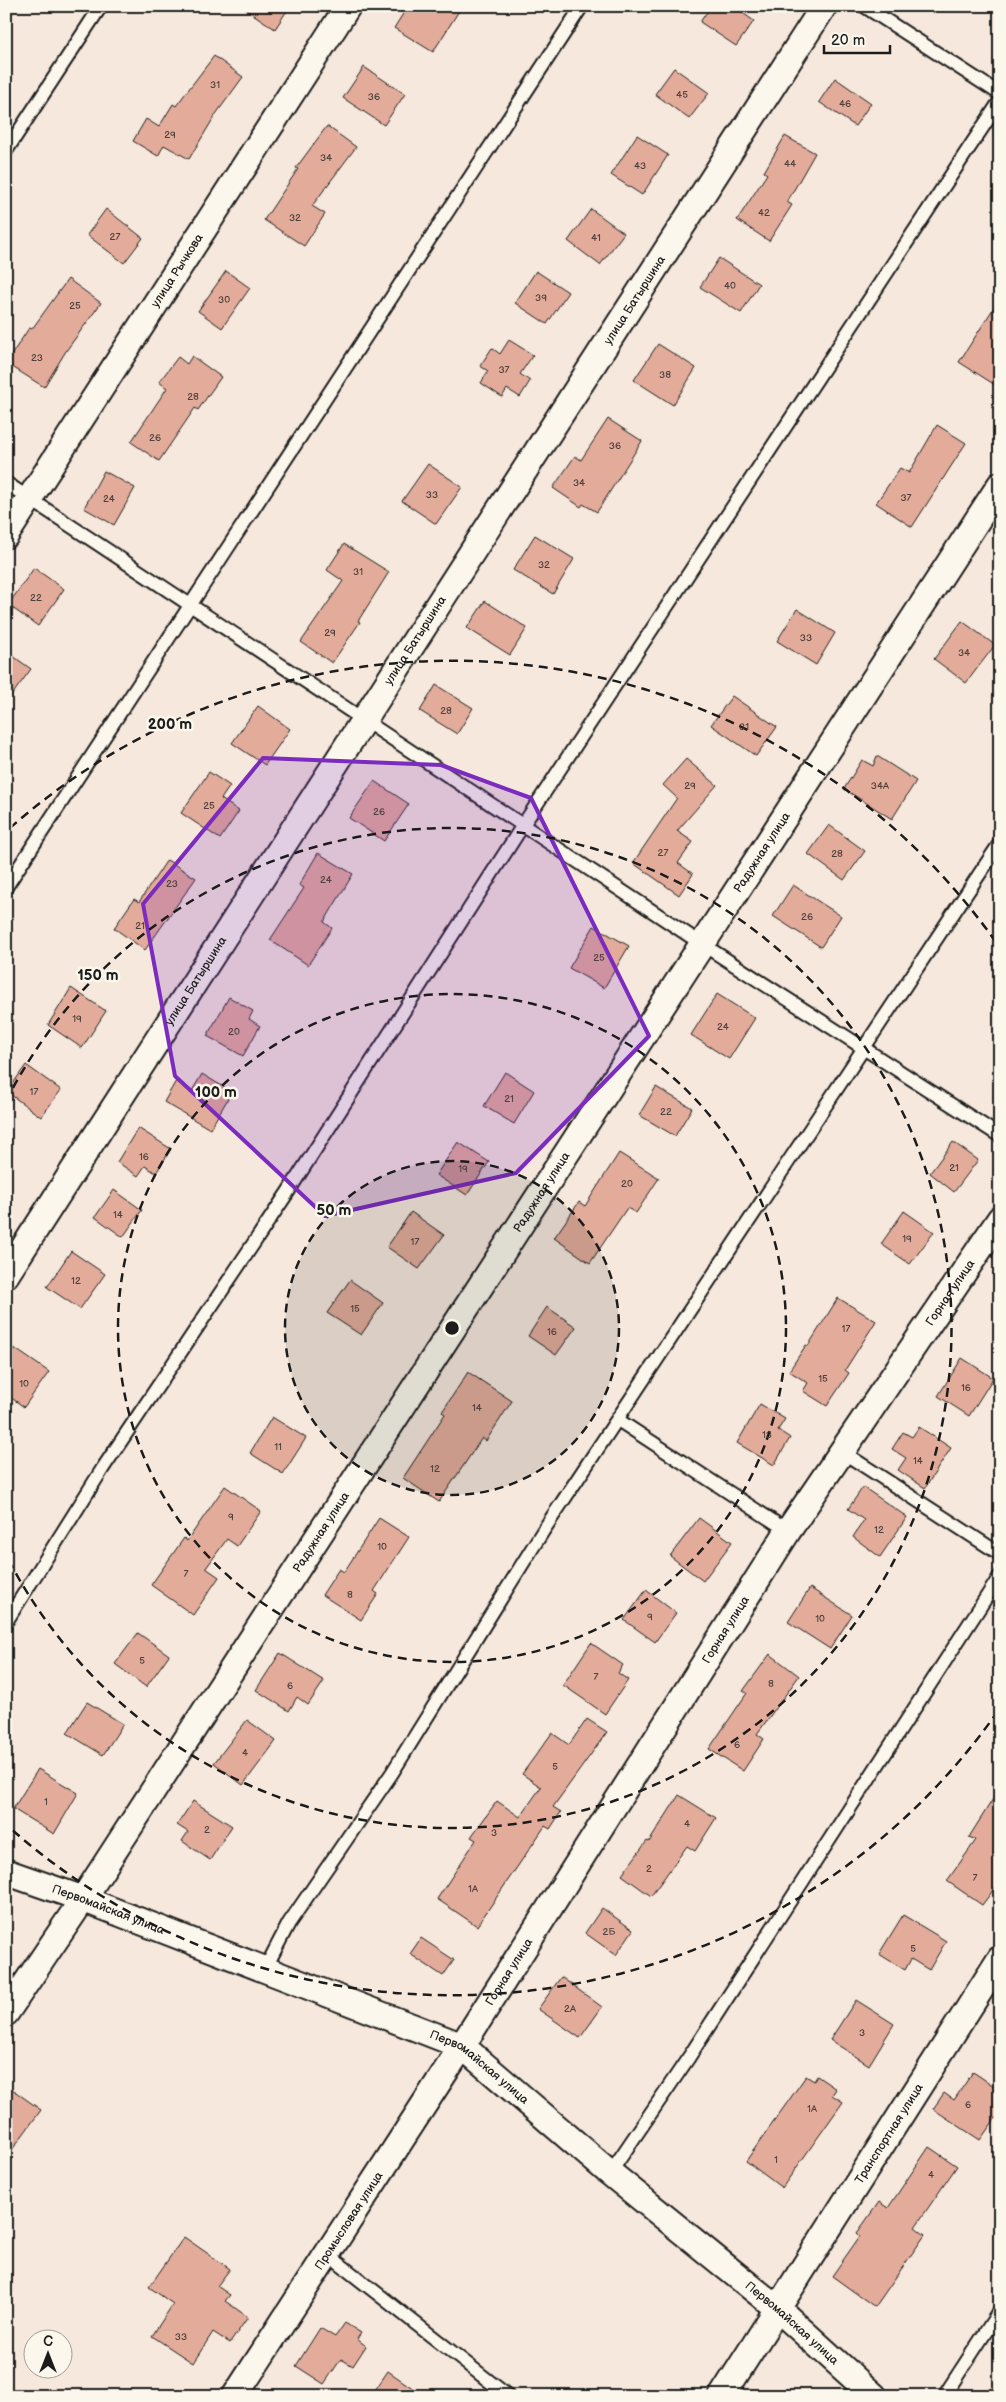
<svg xmlns="http://www.w3.org/2000/svg" width="1006" height="2402" font-family="'Balsamiq Sans',sans-serif">
  <style>
    .building { fill: #e3ac9a; stroke: #1c1c1c }
    .lines { fill: none; stroke-linecap: round; stroke-linejoin: round }
    .service-casing { stroke: #1c1c1c; stroke-width: 16 }
    .minor-casing { stroke: #1c1c1c; stroke-width: 29 }
    .service { stroke: #fbf7ec; stroke-width: 12 }
    .minor { stroke: #fbf7ec; stroke-width: 25 }
    .marked { fill: #7b2cbf; fill-opacity: 0.2; stroke: #7b2cbf; stroke-width: 4; stroke-linejoin: round }
    .ring { fill: none; stroke: #1c1c1c; stroke-width: 2.5; stroke-dasharray: 9 6 }
    .labels { text-anchor: middle; stroke-width: 5; stroke-linejoin: round; paint-order: stroke }
    .number-label { font-size: 10px; fill: #4e403c }
    .street-label { font-size: 12px; fill: #1c1c1c; stroke: #fbf7ec }
    .centre { fill: #1c1c1c; stroke: #fbf7ec; stroke-width: 2.5 }
    .ring-label { font-size: 15px; text-anchor: middle; font-weight: bold; fill: #1c1c1c; stroke: #fbf7ec; stroke-width: 5; stroke-linejoin: round; paint-order: stroke }
  </style>
  <rect width="100%" height="100%" fill="#f6e8dc"/>
  <filter id="ink" filterUnits="userSpaceOnUse"><feTurbulence type="fractalNoise" baseFrequency=".02" numOctaves="2"/><feDisplacementMap in="SourceGraphic" scale="10" xChannelSelector="R" yChannelSelector="G"/><feConvolveMatrix kernelMatrix="1 2 1 2 8 2 1 2 1" color-interpolation-filters="sRGB"/></filter>
  <g filter="url(#ink)">
    <path class="building" d="M 241,6 L 290,6 L 275,29 Z
      M 408,6 L 462,6 L 433,52 L 394,28 Z
      M 711,6 L 733,6 L 754,21 L 736,46 L 700,22 Z
      M 214,56 L 243,77 L 216,114 L 189,159 L 164,145 L 158,156 L 133,141 L 146,119 L 159,127 L 173,104 L 176,106 Z
      M 364,67 L 405,94 L 384,125 L 343,98 Z
      M 674,68 L 709,93 L 689,119 L 655,94 Z
      M 835,78 L 871,103 L 855,126 L 819,102 Z
      M 327,126 L 356,147 L 312,206 L 325,214 L 304,246 L 264,220 L 298,169 L 296,168 Z
      M 637,135 L 668,155 L 642,195 L 611,175 Z
      M 785,136 L 815,153 L 787,202 L 792,205 L 769,241 L 737,220 L 767,174 L 764,172 Z
      M 106,209 L 143,238 L 124,263 L 87,235 Z
      M 591,209 L 624,233 L 600,265 L 568,241 Z
      M 719,258 L 759,284 L 741,313 L 700,287 Z
      M 226,271 L 250,288 L 222,328 L 198,311 Z
      M 536,271 L 568,292 L 547,324 L 515,303 Z
      M 68,279 L 101,303 L 66,351 L 44,387 L 6,363 L 29,328 L 32,329 Z
      M 1000,298 L 1000,388 L 959,362 Z
      M 509,340 L 533,355 L 520,374 L 530,381 L 520,397 L 507,389 L 502,397 L 481,383 L 488,371 L 480,366 L 492,348 L 500,354 Z
      M 658,344 L 696,368 L 673,405 L 634,380 Z
      M 192,356 L 221,377 L 198,410 L 195,408 L 159,461 L 131,442 L 167,388 L 159,382 L 178,357 L 187,364 Z
      M 608,419 L 642,441 L 597,512 L 583,504 L 581,507 L 553,488 L 575,456 L 581,460 Z
      M 937,425 L 966,443 L 912,527 L 876,503 L 900,468 L 909,473 Z
      M 428,464 L 462,487 L 436,524 L 402,501 Z
      M 104,471 L 135,488 L 114,525 L 84,508 Z
      M 535,535 L 574,559 L 553,594 L 513,570 Z
      M 344,544 L 389,572 L 358,621 L 360,622 L 332,663 L 301,642 L 343,581 L 327,570 Z
      M 34,568 L 64,589 L 38,626 L 8,605 Z
      M 485,601 L 527,628 L 510,655 L 467,628 Z
      M 797,609 L 835,633 L 816,665 L 777,641 Z
      M 962,621 L 995,645 L 966,683 L 934,659 Z
      M 6,651 L 31,669 L 6,703 Z
      M 436,685 L 473,708 L 457,734 L 420,711 Z
      M 732,696 L 777,727 L 756,756 L 711,725 Z
      M 258,706 L 290,729 L 265,765 L 232,743 Z
      M 877,756 L 916,781 L 892,819 L 844,789 L 862,760 L 873,766 Z
      M 686,759 L 717,785 L 677,831 L 693,842 L 678,863 L 693,874 L 679,895 L 633,863 L 677,798 L 663,785 Z
      M 209,772 L 230,786 L 221,799 L 239,811 L 220,839 L 181,813 Z
      M 374,781 L 409,804 L 384,841 L 349,818 Z
      M 829,825 L 865,851 L 844,880 L 808,854 Z
      M 318,853 L 353,874 L 324,922 L 332,928 L 308,965 L 270,940 L 304,888 L 299,885 Z
      M 167,860 L 196,878 L 145,950 L 114,928 L 134,899 L 139,902 Z
      M 793,885 L 841,916 L 821,947 L 773,916 Z
      M 594,926 L 629,946 L 604,988 L 569,968 Z
      M 71,988 L 106,1011 L 82,1048 L 48,1025 Z
      M 717,994 L 755,1018 L 729,1059 L 691,1035 Z
      M 229,997 L 253,1011 L 249,1019 L 260,1026 L 243,1056 L 207,1036 Z
      M 26,1065 L 61,1090 L 41,1117 L 7,1092 Z
      M 505,1072 L 534,1091 L 514,1124 L 484,1106 Z
      M 202,1074 L 232,1092 L 210,1129 L 164,1102 L 176,1081 L 192,1091 Z
      M 656,1087 L 692,1108 L 675,1136 L 639,1115 Z
      M 138,1128 L 171,1149 L 156,1173 L 145,1166 L 138,1176 L 117,1162 Z
      M 458,1142 L 489,1162 L 467,1195 L 436,1175 Z
      M 953,1142 L 978,1160 L 954,1192 L 930,1173 Z
      M 619,1153 L 659,1178 L 636,1213 L 627,1208 L 590,1263 L 554,1238 L 579,1202 L 585,1206 Z
      M 114,1190 L 142,1210 L 123,1237 L 95,1217 Z
      M 904,1211 L 934,1232 L 910,1264 L 881,1244 Z
      M 411,1212 L 444,1235 L 419,1269 L 387,1247 Z
      M 71,1251 L 105,1274 L 80,1309 L 47,1287 Z
      M 350,1280 L 383,1303 L 361,1335 L 327,1313 Z
      M 838,1298 L 876,1321 L 845,1370 L 849,1373 L 827,1406 L 803,1391 L 808,1383 L 789,1371 L 806,1345 L 808,1346 Z
      M 547,1307 L 576,1327 L 556,1355 L 528,1336 Z
      M 14,1348 L 49,1372 L 24,1407 L 6,1394 L 6,1359 Z
      M 962,1358 L 993,1378 L 969,1416 L 938,1396 Z
      M 468,1372 L 512,1401 L 486,1441 L 482,1438 L 439,1502 L 403,1478 L 445,1414 L 442,1412 Z
      M 760,1404 L 785,1419 L 778,1430 L 790,1438 L 774,1465 L 737,1443 Z
      M 272,1417 L 306,1438 L 283,1474 L 250,1453 Z
      M 919,1427 L 951,1448 L 925,1488 L 898,1470 L 906,1458 L 892,1449 L 903,1432 L 912,1437 Z
      M 225,1486 L 261,1511 L 237,1546 L 227,1539 L 206,1568 L 219,1577 L 193,1615 L 151,1585 L 184,1538 L 187,1541 Z
      M 863,1487 L 907,1517 L 880,1557 L 853,1537 L 864,1520 L 848,1509 Z
      M 379,1518 L 409,1537 L 374,1591 L 378,1594 L 361,1620 L 322,1595 L 339,1569 L 344,1572 Z
      M 699,1518 L 732,1542 L 703,1581 L 670,1556 Z
      M 810,1588 L 852,1615 L 830,1649 L 788,1622 Z
      M 646,1590 L 676,1613 L 655,1642 L 624,1620 Z
      M 138,1633 L 169,1655 L 146,1687 L 115,1664 Z
      M 591,1643 L 623,1665 L 618,1673 L 628,1680 L 605,1714 L 563,1685 Z
      M 280,1653 L 324,1681 L 308,1705 L 297,1697 L 289,1711 L 256,1690 Z
      M 770,1654 L 799,1676 L 757,1734 L 764,1739 L 743,1771 L 709,1749 L 747,1693 L 743,1691 Z
      M 87,1702 L 123,1724 L 103,1755 L 67,1733 Z
      M 587,1719 L 607,1732 L 553,1807 L 561,1812 L 550,1829 L 545,1826 L 477,1926 L 437,1899 L 476,1840 L 471,1837 L 497,1801 L 520,1817 L 541,1787 L 522,1774 L 552,1733 L 569,1745 Z
      M 247,1720 L 276,1741 L 243,1785 L 214,1763 Z
      M 38,1769 L 78,1793 L 54,1834 L 13,1809 Z
      M 1000,1788 L 1000,1881 L 982,1905 L 947,1881 L 976,1840 L 969,1837 Z
      M 679,1795 L 716,1818 L 695,1851 L 687,1846 L 651,1896 L 622,1875 L 647,1841 L 649,1842 Z
      M 193,1801 L 232,1826 L 210,1860 L 182,1841 L 188,1832 L 177,1825 Z
      M 602,1908 L 633,1930 L 616,1955 L 585,1933 Z
      M 903,1915 L 946,1941 L 929,1970 L 911,1959 L 905,1970 L 879,1954 Z
      M 421,1938 L 454,1960 L 443,1976 L 410,1954 Z
      M 561,1977 L 602,2007 L 580,2038 L 538,2009 Z
      M 856,2000 L 894,2024 L 869,2065 L 830,2040 Z
      M 973,2072 L 1000,2090 L 1000,2112 L 980,2140 L 933,2109 L 944,2093 L 954,2100 Z
      M 806,2076 L 814,2081 L 817,2076 L 836,2089 L 832,2095 L 843,2102 L 782,2188 L 746,2161 Z
      M 6,2085 L 41,2110 L 6,2158 Z
      M 929,2147 L 957,2166 L 915,2227 L 925,2235 L 875,2307 L 832,2276 L 860,2236 L 857,2233 L 879,2202 L 888,2208 Z
      M 184,2237 L 230,2269 L 217,2286 L 230,2295 L 225,2301 L 248,2317 L 230,2343 L 213,2332 L 193,2363 L 152,2336 L 173,2304 L 149,2287 Z
      M 345,2323 L 361,2333 L 357,2339 L 366,2346 L 353,2366 L 341,2359 L 324,2384 L 296,2366 L 320,2328 L 335,2337 Z
      M 388,2371 L 424,2396 L 371,2396 Z"/>
    <g class="lines">
      <defs>
        <path id="service" d="M 864,6 L 1000,94
          M 6,151 L 101,6
          M 6,483 L 702,944 L 1000,1136
          M 6,887 L 582,6
          M 618,1420 L 788,1531
          M 841,1451 L 1000,1554
          M 6,1622 L 103,1468 L 288,1192 L 523,825 L 1000,101
          M 265,1969 L 289,1923 L 392,1773 L 543,1531 L 1000,843
          M 610,2173 L 689,2057 L 1000,1576
          M 327,2254 L 508,2396
          M 944,2396 L 1000,2310"/>
        <g id="minor">
          <path id="s1" d="M 6,535 L 348,6"/>
          <path id="s2" d="M 6,1275 L 824,6"/>
          <path id="s3" d="M 6,1872 L 83,1899 L 462,2046 L 610,2173 L 778,2309 L 874,2396"/>
          <path id="s4" d="M 6,2013 L 83,1899 L 1000,485"/>
          <path id="s5" d="M 235,2396 L 462,2046 L 788,1531 L 1000,1219"/>
          <path id="s6" d="M 722,2396 L 1000,1959"/>
        </g>
      </defs>
      <use href="#service" class="service-casing"/>
      <use href="#minor" class="minor-casing"/>
      <use href="#service" class="service"/>
      <use href="#minor" class="minor"/>
    </g>
  </g>
  <path class="marked" d="M 263,758 L 441,765 L 531,798 L 649,1036 L 516,1173 L 325,1216 L 175,1076 L 143,904 Z"/>
  <circle cx="452" cy="1328" r="167" fill="#1c1c1c" fill-opacity=".12"/>
  <g class="ring">
    <circle cx="452" cy="1328" r="167"/>
    <circle cx="452" cy="1328" r="334"/>
    <path d="M6 1101A500 500 0 1 1 6 1555"/>
    <path d="M998 1711A667 667 0 0 1 10 1828M10 828A667 667 0 0 1 998 945"/>
  </g>
  <g class="labels">
    <g class="number-label">
      <text x="215" y="88">31</text>
      <text x="682" y="98">45</text>
      <text x="374" y="100">36</text>
      <text x="845" y="107">46</text>
      <text x="170" y="138">29</text>
      <text x="326" y="161">34</text>
      <text x="790" y="167">44</text>
      <text x="640" y="169">43</text>
      <text x="764" y="216">42</text>
      <text x="295" y="221">32</text>
      <text x="115" y="240">27</text>
      <text x="596" y="241">41</text>
      <text x="730" y="289">40</text>
      <text x="541" y="301">39</text>
      <text x="224" y="303">30</text>
      <text x="75" y="309">25</text>
      <text x="37" y="361">23</text>
      <text x="504" y="373">37</text>
      <text x="665" y="378">38</text>
      <text x="193" y="400">28</text>
      <text x="155" y="441">26</text>
      <text x="615" y="449">36</text>
      <text x="579" y="486">34</text>
      <text x="432" y="498">33</text>
      <text x="906" y="501">37</text>
      <text x="109" y="502">24</text>
      <text x="544" y="568">32</text>
      <text x="358" y="575">31</text>
      <text x="36" y="601">22</text>
      <text x="330" y="636">29</text>
      <text x="806" y="641">33</text>
      <text x="964" y="656">34</text>
      <text x="446" y="714">28</text>
      <text x="744" y="730">31</text>
      <text x="690" y="789">29</text>
      <text x="880" y="789">34А</text>
      <text x="209" y="809">25</text>
      <text x="379" y="815">26</text>
      <text x="663" y="856">27</text>
      <text x="837" y="857">28</text>
      <text x="326" y="883">24</text>
      <text x="172" y="887">23</text>
      <text x="807" y="920">26</text>
      <text x="140" y="929">21</text>
      <text x="599" y="961">25</text>
      <text x="77" y="1022">19</text>
      <text x="723" y="1030">24</text>
      <text x="234" y="1035">20</text>
      <text x="34" y="1095">17</text>
      <text x="509" y="1102">21</text>
      <text x="666" y="1115">22</text>
      <text x="144" y="1160">16</text>
      <text x="954" y="1171">21</text>
      <text x="463" y="1172">19</text>
      <text x="627" y="1187">20</text>
      <text x="118" y="1218">14</text>
      <text x="907" y="1242">19</text>
      <text x="415" y="1245">17</text>
      <text x="76" y="1284">12</text>
      <text x="355" y="1312">15</text>
      <text x="846" y="1332">17</text>
      <text x="552" y="1335">16</text>
      <text x="823" y="1382">15</text>
      <text x="24" y="1387">10</text>
      <text x="966" y="1391">16</text>
      <text x="477" y="1411">14</text>
      <text x="767" y="1438">13</text>
      <text x="278" y="1450">11</text>
      <text x="918" y="1464">14</text>
      <text x="435" y="1472">12</text>
      <text x="231" y="1520">9</text>
      <text x="879" y="1533">12</text>
      <text x="382" y="1550">10</text>
      <text x="186" y="1577">7</text>
      <text x="350" y="1598">8</text>
      <text x="650" y="1620">9</text>
      <text x="820" y="1622">10</text>
      <text x="142" y="1664">5</text>
      <text x="596" y="1680">7</text>
      <text x="771" y="1687">8</text>
      <text x="290" y="1689">6</text>
      <text x="737" y="1748">6</text>
      <text x="245" y="1756">4</text>
      <text x="555" y="1770">5</text>
      <text x="46" y="1805">1</text>
      <text x="687" y="1827">4</text>
      <text x="207" y="1833">2</text>
      <text x="494" y="1836">3</text>
      <text x="649" y="1872">2</text>
      <text x="975" y="1881">7</text>
      <text x="473" y="1892">1А</text>
      <text x="609" y="1935">2Б</text>
      <text x="913" y="1952">5</text>
      <text x="570" y="2012">2А</text>
      <text x="862" y="2036">3</text>
      <text x="968" y="2108">6</text>
      <text x="812" y="2112">1А</text>
      <text x="776" y="2163">1</text>
      <text x="931" y="2178">4</text>
      <text x="181" y="2340">33</text>
    </g>
    <g class="street-label">
      <text dy="4" stroke="none"><textPath href="#s1" startOffset="315">улица Рычкова</textPath></text>
      <text dy="4" stroke="none"><textPath href="#s2" startOffset="1160">улица Батыршина</textPath></text>
      <text dy="4" stroke="none"><textPath href="#s2" startOffset="755">улица Батыршина</textPath></text>
      <text dy="4" stroke="none"><textPath href="#s4" startOffset="1385">Радужная улица</textPath></text>
      <text dy="4" stroke="none"><textPath href="#s2" startOffset="350">улица Батыршина</textPath></text>
      <text dy="4" stroke="none"><textPath href="#s4" startOffset="980">Радужная улица</textPath></text>
      <text dy="4" stroke="none"><textPath href="#s5" startOffset="1315">Горная улица</textPath></text>
      <text dy="4" stroke="none"><textPath href="#s4" startOffset="575">Радужная улица</textPath></text>
      <text dy="4" stroke="none"><textPath href="#s5" startOffset="910">Горная улица</textPath></text>
      <text dy="4" stroke="none"><textPath href="#s3" startOffset="109">Первомайская улица</textPath></text>
      <text dy="4" stroke="none"><textPath href="#s5" startOffset="505">Горная улица</textPath></text>
      <text dy="4" stroke="none"><textPath href="#s3" startOffset="514">Первомайская улица</textPath></text>
      <text dy="4" stroke="none"><textPath href="#s6" startOffset="311">Транспортная улица</textPath></text>
      <text dy="4" stroke="none"><textPath href="#s5" startOffset="209">Промысловая улица</textPath></text>
      <text dy="4" stroke="none"><textPath href="#s3" startOffset="919">Первомайская улица</textPath></text>
    </g>
  </g>
  <circle cx="452" cy="1328" r="8" class="centre"/>
  <g class="ring-label">
    <text x="170" y="729">200 m</text>
    <text x="98" y="980">150 m</text>
    <text x="216" y="1097">100 m</text>
    <text x="334" y="1215">50 m</text>
  </g>
  <rect width="1006" height="2402" fill="none" stroke="#fbf7ec" stroke-width="25"/>
  <rect x="12" y="12" width="981" height="2377" fill="none" stroke="#1c1c1c" stroke-width="2" filter="url(#ink)"/>
  <g transform="translate(48 2354)"><circle r="24" fill="#fbf7ec" stroke="#a29f99"/>
  <path d="M0-4L9 19L0 12L-9 19Z" fill="#1c1c1c"/>
  <text y="-8" font-size="14" font-weight="bold" text-anchor="middle" fill="#1c1c1c">С</text>
  </g>
  <path d="M824 45v8h66v-8" fill="none" stroke="#1c1c1c" stroke-width="2.5"/>
  <text x="831" y="45" font-size="15" fill="#1c1c1c" stroke="#fbf7ec" stroke-width="4" paint-order="stroke">20 m</text>
</svg>
